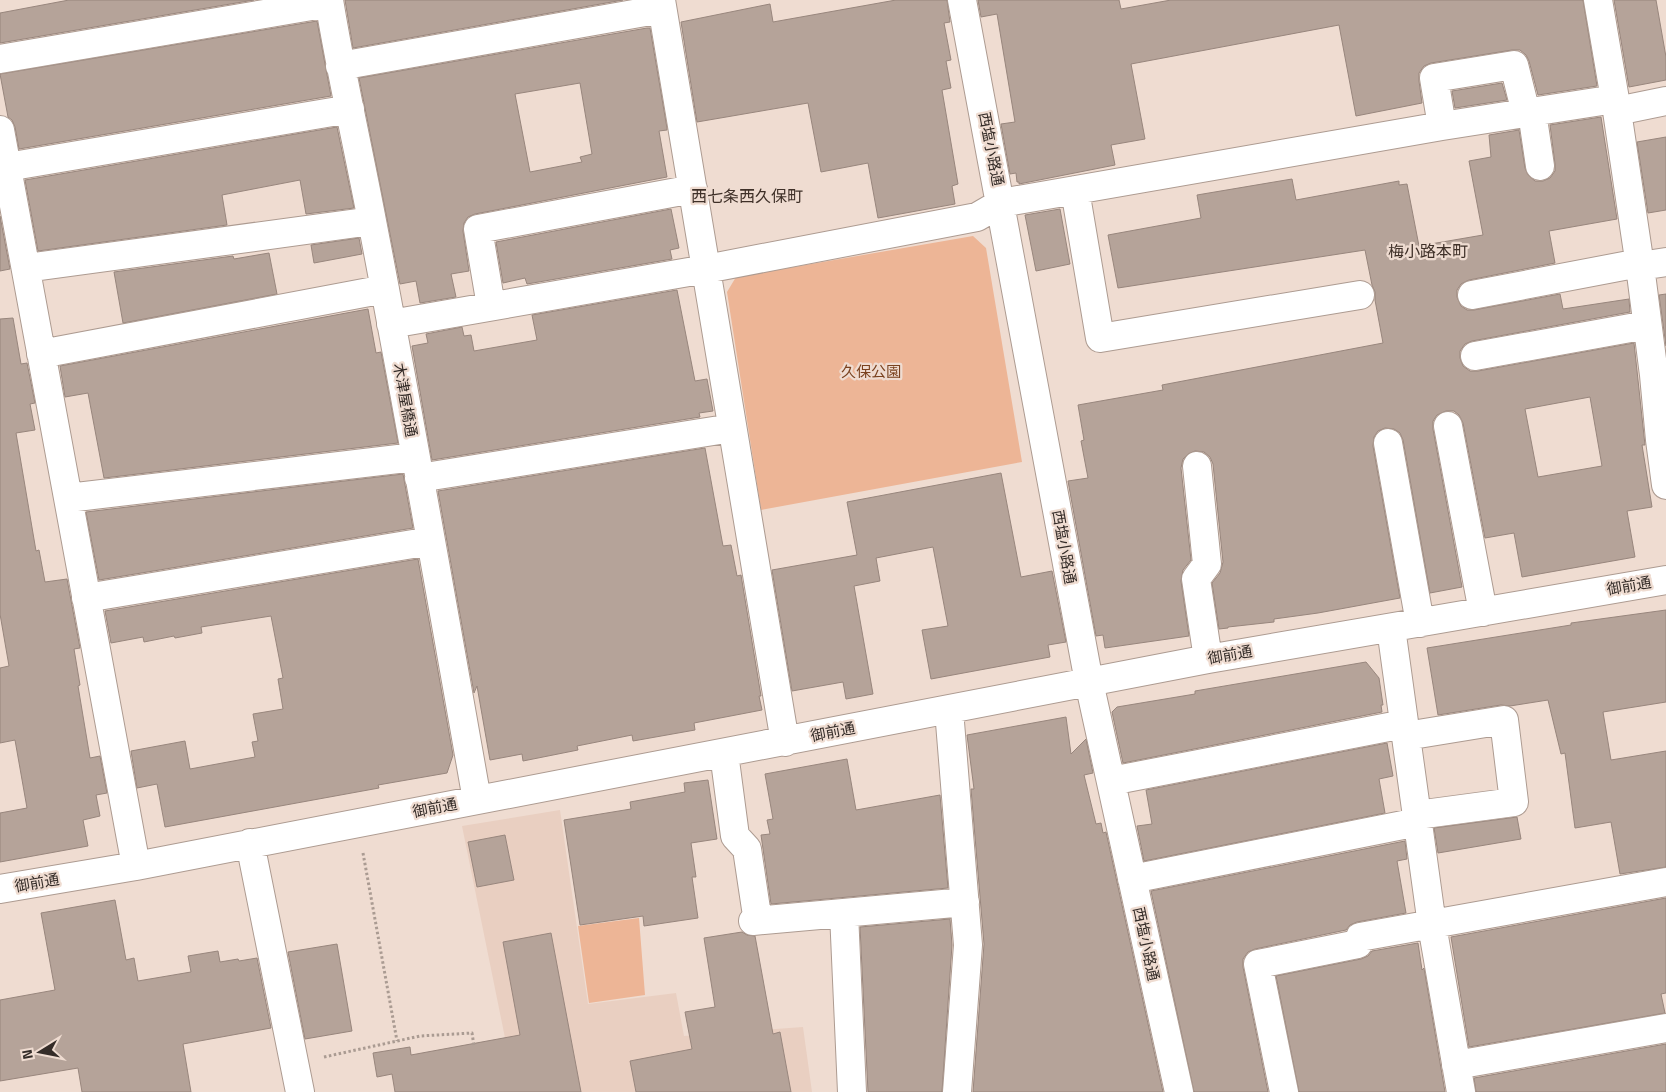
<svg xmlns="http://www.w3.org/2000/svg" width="1666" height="1092" font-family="'Titillium Web','Noto Sans JP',sans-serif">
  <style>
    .built { fill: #e9cfc1 }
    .green { fill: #edb596 }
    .building { fill: #b5a399; stroke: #98867d; fill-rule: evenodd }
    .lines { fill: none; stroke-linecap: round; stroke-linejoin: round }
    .minor-casing { stroke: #ad9b91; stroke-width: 30 }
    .path { stroke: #aa9b92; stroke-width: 3; stroke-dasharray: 2.5 2.5; stroke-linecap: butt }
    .minor { stroke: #fff; stroke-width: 28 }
    .labels { text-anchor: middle; stroke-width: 4.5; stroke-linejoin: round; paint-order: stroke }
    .street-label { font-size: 15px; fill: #342c28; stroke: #efdcd1 }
    .park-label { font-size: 15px; fill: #7a421f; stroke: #efdcd1 }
    .neighbourhood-label { font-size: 16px; fill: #3f3028; stroke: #efdcd1 }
  </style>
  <rect width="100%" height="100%" fill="#efdcd1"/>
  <path class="built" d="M 560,810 L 588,1004 L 676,993 L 684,1036 L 803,1027 L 812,1092 L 516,1092 L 462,826 Z"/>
  <path class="green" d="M 973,236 L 986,248 L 1022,462 L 761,510 L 727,292 L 736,277 Z
    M 639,918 L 645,995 L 589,1003 L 578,926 Z"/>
  <path class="building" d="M 69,0 L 254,0 L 0,43 L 0,13 Z
    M 345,0 L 623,0 L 353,48 Z
    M 896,0 L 947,0 L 950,22 L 944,23 L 951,60 L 946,61 L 951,88 L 942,90 L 958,184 L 952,186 L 955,204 L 878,218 L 868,163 L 821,172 L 808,103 L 697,122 L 681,22 L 770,4 L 773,22 Z
    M 978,0 L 1119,0 L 1121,9 L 1171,0 L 1583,0 L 1597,86 L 1538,95 L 1529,61 L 1526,55 L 1520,50 L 1512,50 L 1431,63 L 1424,66 L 1419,73 L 1419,81 L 1422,103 L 1356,116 L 1339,25 L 1131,64 L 1145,139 L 1111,145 L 1115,165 L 1019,184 L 1019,182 L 1017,182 L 1016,173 L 1010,174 L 1001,124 L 1015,122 L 997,14 L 981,17 Z
    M 1614,0 L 1656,0 L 1666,57 L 1666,80 L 1629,87 Z
    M 317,21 L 331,96 L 19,149 L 15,127 L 12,120 L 8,117 L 0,74 Z
    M 647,28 L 650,28 L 667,128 L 667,130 L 659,131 L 667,177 L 475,214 L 468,217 L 464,223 L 463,231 L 469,271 L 451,274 L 456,297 L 420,303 L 416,281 L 400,284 L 359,78 ZM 580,83 L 592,154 L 580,157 L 582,162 L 530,172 L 515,94 Z
    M 1502,83 L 1507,100 L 1455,108 L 1452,91 Z
    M 1601,117 L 1617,219 L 1549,231 L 1555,263 L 1469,280 L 1461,284 L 1457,290 L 1457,297 L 1461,306 L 1467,310 L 1474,310 L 1560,294 L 1563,309 L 1629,299 L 1630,312 L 1472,341 L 1465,344 L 1460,351 L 1460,358 L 1463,366 L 1470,371 L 1478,371 L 1634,343 L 1645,445 L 1642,445 L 1652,507 L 1627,511 L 1635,557 L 1522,577 L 1514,533 L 1485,538 L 1463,423 L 1459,415 L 1454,411 L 1446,411 L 1437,415 L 1433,421 L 1433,429 L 1462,587 L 1430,593 L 1403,440 L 1400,433 L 1394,429 L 1385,428 L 1378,431 L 1374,437 L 1373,446 L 1400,598 L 1318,613 L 1274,619 L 1274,622 L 1228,627 L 1228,628 L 1219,629 L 1212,583 L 1220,573 L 1223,562 L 1213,464 L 1210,457 L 1204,452 L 1195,451 L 1188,454 L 1183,459 L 1181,468 L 1191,560 L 1183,570 L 1181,581 L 1189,636 L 1105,648 L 1103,635 L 1096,636 L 1068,481 L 1088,478 L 1081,441 L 1084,440 L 1078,405 L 1163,390 L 1162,385 L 1383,343 L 1375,300 L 1375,292 L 1372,285 L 1365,250 L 1118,288 L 1108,235 L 1201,218 L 1197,195 L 1292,179 L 1296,200 L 1399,181 L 1399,185 L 1407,184 L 1419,246 L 1483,235 L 1469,161 L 1491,157 L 1489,135 L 1519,130 L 1525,168 L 1528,175 L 1535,181 L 1543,181 L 1550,178 L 1555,171 L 1555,164 L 1550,125 ZM 1590,397 L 1602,466 L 1538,477 L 1525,409 Z
    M 337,127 L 354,208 L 306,214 L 300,180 L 222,195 L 227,225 L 38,251 L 25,180 Z
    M 1666,137 L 1666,210 L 1648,213 L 1637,142 Z
    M 671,209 L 679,248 L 670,250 L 672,259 L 527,284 L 525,278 L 503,283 L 496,242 Z
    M 1060,209 L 1070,264 L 1036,271 L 1025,215 Z
    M 0,216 L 10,269 L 0,271 Z
    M 359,238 L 362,254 L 314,263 L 311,245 Z
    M 269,253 L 277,294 L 123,323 L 114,272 L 233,256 L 234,259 Z
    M 677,290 L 695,381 L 707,379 L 713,411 L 699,413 L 700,417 L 432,460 L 412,346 L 428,343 L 426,334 L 462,327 L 464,336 L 471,335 L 474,351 L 537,340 L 532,315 Z
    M 1666,294 L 1666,346 L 1659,295 Z
    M 368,309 L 376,353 L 381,352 L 398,443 L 104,478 L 88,393 L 65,397 L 60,366 Z
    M 13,318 L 21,364 L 27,363 L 35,403 L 30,404 L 35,430 L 16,433 L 36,551 L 39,550 L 45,582 L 67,579 L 80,648 L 74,649 L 80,685 L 78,686 L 90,758 L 100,756 L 107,793 L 96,795 L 100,816 L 83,820 L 88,846 L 0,862 L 0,813 L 27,808 L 15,740 L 0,743 L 0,668 L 9,666 L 0,614 L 0,319 Z
    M 705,448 L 723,546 L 731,545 L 737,576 L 741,575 L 761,696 L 759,696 L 762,710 L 694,723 L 695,730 L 633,741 L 632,735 L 577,746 L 578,750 L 523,761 L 522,754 L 490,760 L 477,686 L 474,693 L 438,491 Z
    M 1001,473 L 1021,577 L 1052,571 L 1066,642 L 1048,645 L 1050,657 L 931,679 L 922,630 L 948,626 L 933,547 L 876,558 L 880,581 L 854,586 L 873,694 L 846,699 L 843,682 L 792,691 L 772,570 L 857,555 L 847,502 Z
    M 403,474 L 413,528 L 99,580 L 86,512 Z
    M 418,559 L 453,755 L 447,773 L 378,785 L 379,788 L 165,827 L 157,784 L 137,788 L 131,751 L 185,741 L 190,769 L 255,757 L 252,742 L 258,741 L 253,714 L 283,709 L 278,679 L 283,678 L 271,616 L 201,627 L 202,633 L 175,638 L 174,636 L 144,642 L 143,637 L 111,643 L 105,611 Z
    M 1666,610 L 1666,702 L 1603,712 L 1611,760 L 1666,751 L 1666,867 L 1620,874 L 1611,822 L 1575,828 L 1565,753 L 1561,754 L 1548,700 L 1510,706 L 1501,705 L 1438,715 L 1427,648 L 1571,625 L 1571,623 Z
    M 1366,662 L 1379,678 L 1383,705 L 1381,705 L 1382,712 L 1123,763 L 1112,712 L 1117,707 L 1195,694 L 1195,691 Z
    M 1066,717 L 1071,754 L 1086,739 L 1093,773 L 1084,775 L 1096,824 L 1101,823 L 1103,833 L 1106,832 L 1163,1092 L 973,1092 L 984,944 L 971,789 L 974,789 L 967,735 Z
    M 1387,743 L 1393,776 L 1379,779 L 1385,813 L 1144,861 L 1137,826 L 1152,824 L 1146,790 Z
    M 847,759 L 856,810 L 940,795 L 948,888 L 771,904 L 761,835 L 770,834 L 767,820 L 773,819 L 765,774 Z
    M 708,780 L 717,839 L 691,843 L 696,877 L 692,877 L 698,918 L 644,926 L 643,916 L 580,925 L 564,820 L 631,809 L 630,802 L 685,792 L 684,783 Z
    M 1517,817 L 1521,839 L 1438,853 L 1434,828 Z
    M 505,835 L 514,880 L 477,887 L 468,842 Z
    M 1405,841 L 1407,859 L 1397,861 L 1406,913 L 1357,922 L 1350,925 L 1346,930 L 1255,949 L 1248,952 L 1243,959 L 1243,967 L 1268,1092 L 1194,1092 L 1151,891 Z
    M 1666,898 L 1666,993 L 1661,994 L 1665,1013 L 1469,1047 L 1451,937 Z
    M 115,900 L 126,960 L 134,958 L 138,981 L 191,972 L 188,956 L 218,951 L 220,962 L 238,959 L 239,961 L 257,958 L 271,1028 L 183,1044 L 191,1092 L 82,1092 L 78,1068 L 0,1081 L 0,1000 L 55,990 L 41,913 Z
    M 950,919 L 952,945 L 942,1092 L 868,1092 L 860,927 Z
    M 742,932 L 747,935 L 755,936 L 773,1034 L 780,1032 L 791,1092 L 636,1092 L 630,1061 L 692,1049 L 685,1012 L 715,1007 L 704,938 Z
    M 551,933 L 581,1092 L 395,1092 L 392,1074 L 377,1077 L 373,1053 L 410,1047 L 411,1055 L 520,1035 L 503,942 Z
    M 1418,943 L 1422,970 L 1424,968 L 1445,1092 L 1299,1092 L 1276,976 L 1361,959 L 1368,956 L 1372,951 Z
    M 337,944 L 352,1031 L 305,1039 L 288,952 Z
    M 1666,1044 L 1666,1092 L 1476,1092 L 1474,1078 Z"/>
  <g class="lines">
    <defs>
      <path id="minor" d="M 329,0 C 341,74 358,147 372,221 C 409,413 443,607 477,800
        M 661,0 L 785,742
        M 962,0 L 1089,682 L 1179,1092
        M 1598,0 L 1617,111 L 1640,266 L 1654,375 L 1660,440 L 1666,485
        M 0,59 L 329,3
        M 340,66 L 662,9
        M 1617,111 L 1666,101
        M 1532,112 L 1540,166
        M 1442,126 L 1434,78 L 1514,65 L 1526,113
        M 0,130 L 136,866
        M 7,167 L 350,109
        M 1075,190 L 1100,338 L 1360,295
        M 26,268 L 372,221
        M 1472,295 L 1629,265 L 1640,266 L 1666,262
        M 491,306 L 478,229 L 693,189
        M 391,324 L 706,269 L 977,217 L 1001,203 L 1442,126 L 1615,99
        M 41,354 L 385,289
        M 1475,356 L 1647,325
        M 1448,426 L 1483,612
        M 1388,443 L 1420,623
        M 1197,466 L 1207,564 L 1196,579 L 1208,659
        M 419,478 L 732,428
        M 68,498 L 415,457
        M 86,598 L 431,541
        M 1391,628 L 1432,925 L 1461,1092
        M 949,710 L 968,945 L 957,1092
        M 1406,736 L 1504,720 L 1514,802 L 1417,815
        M 724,753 L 735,836 L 747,849 L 756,909
        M 1111,781 L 1404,724
        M 250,843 L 300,1092
        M 1132,879 L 1418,822
        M 0,889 L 136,866 L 1208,659 L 1666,580
        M 844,913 L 852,1092
        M 753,921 L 965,902
        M 1456,1065 L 1666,1028
        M 1284,1092 L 1258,964 L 1358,944 L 1360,937 L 1666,882"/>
    </defs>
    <use href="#minor" class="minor-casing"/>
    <path class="path" d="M 363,853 L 397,1041
      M 324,1057 L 420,1036 L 472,1033 L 474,1046"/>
    <use href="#minor" class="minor"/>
  </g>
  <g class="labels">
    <g class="street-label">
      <text transform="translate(991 149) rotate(79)" y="5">西塩小路通</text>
      <text transform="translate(405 400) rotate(80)" y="5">木津屋橋通</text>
      <text transform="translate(1064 547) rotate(80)" y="5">西塩小路通</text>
      <text transform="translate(1629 586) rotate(-10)" y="5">御前通</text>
      <text transform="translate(1230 655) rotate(-10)" y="5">御前通</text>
      <text transform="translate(833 732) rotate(-11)" y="5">御前通</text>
      <text transform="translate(435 808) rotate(-11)" y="5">御前通</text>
      <text transform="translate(37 883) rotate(-10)" y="5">御前通</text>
      <text transform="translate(1146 944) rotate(78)" y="5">西塩小路通</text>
    </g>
    <g class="park-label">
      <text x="871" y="377">久保公園</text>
    </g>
    <g class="neighbourhood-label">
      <text x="747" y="202">西七条西久保町</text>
      <text x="1428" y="257">梅小路本町</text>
    </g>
  </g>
  <g transform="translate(40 1052) rotate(260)" stroke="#efdcd1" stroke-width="4" paint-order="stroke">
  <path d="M0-4L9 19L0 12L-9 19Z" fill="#342c28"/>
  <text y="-8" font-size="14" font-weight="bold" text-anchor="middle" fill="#342c28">N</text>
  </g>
</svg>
